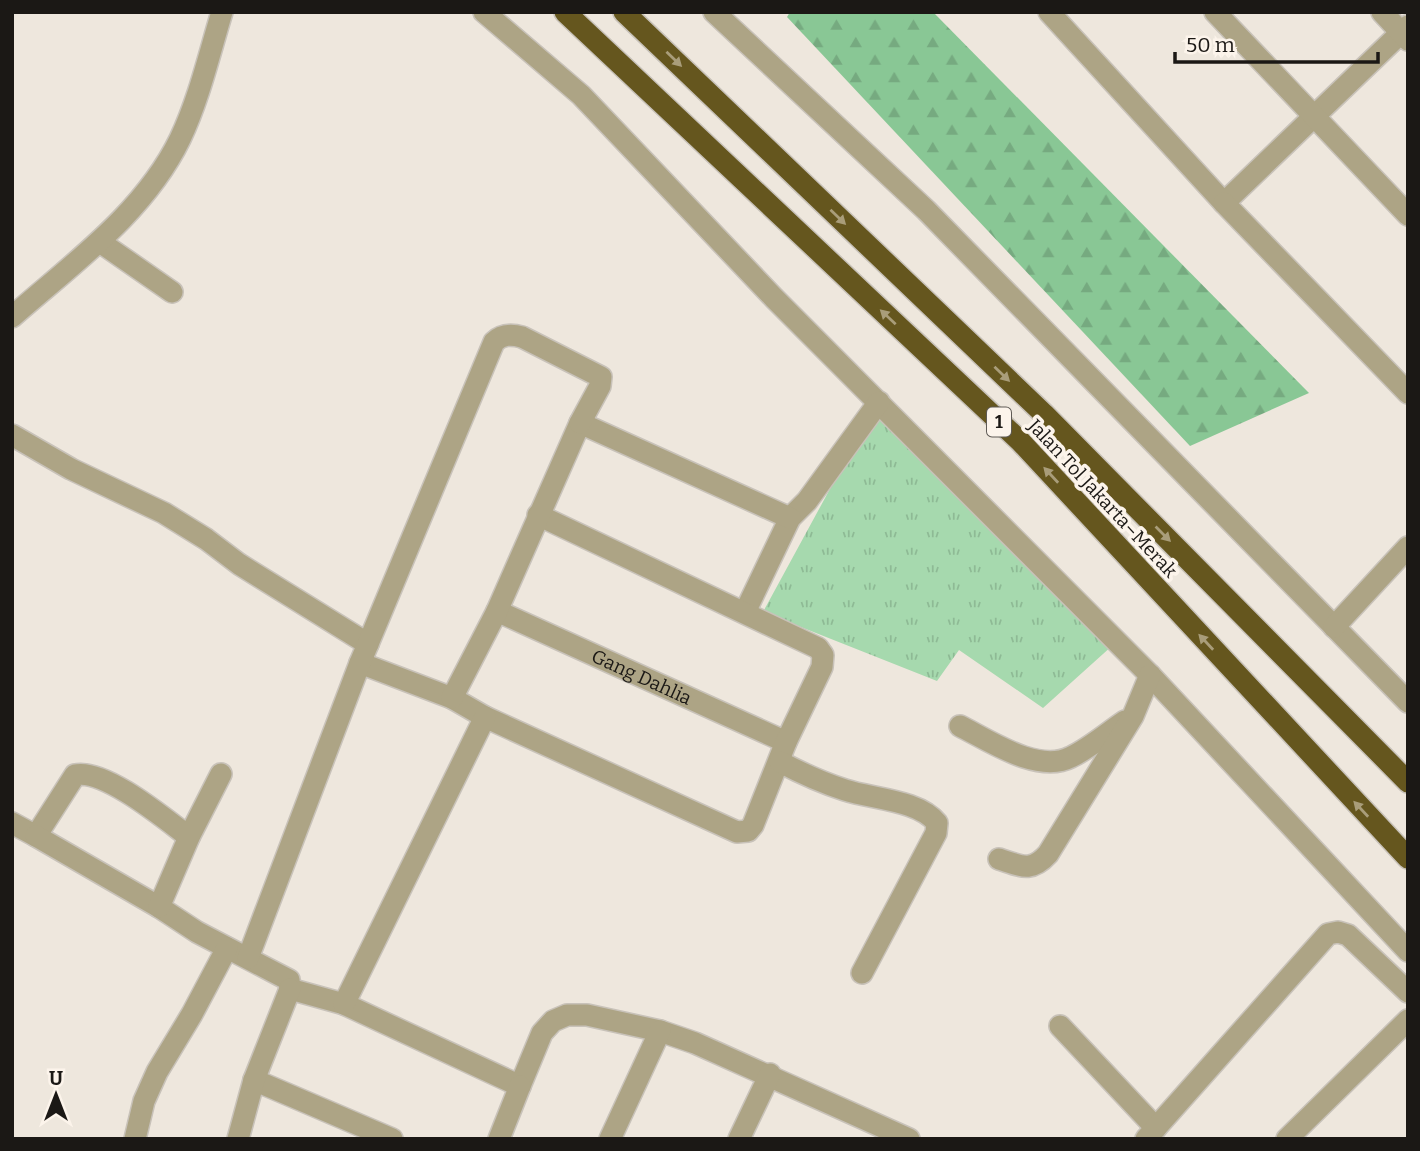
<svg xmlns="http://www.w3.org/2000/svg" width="1420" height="1151" font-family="Bitter,serif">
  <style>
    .grass { fill: url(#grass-tufts) }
    .forest { fill: url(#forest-firs) }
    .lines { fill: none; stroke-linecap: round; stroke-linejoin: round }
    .minor-casing { stroke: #c8c2b9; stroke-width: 24 }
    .highway-casing { stroke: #c8c2b9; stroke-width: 24 }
    .minor { stroke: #ada485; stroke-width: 21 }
    .highway { stroke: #65561e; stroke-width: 21 }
    .oneway { fill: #a99d7a }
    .labels { text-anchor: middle; stroke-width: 7; stroke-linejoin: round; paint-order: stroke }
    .shield { fill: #fcf4eb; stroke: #5e5a55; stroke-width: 2 }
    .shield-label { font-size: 18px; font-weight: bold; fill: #1b1815 }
    .street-label { font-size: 19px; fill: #1b1815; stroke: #fcf4eb }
  </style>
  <defs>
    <pattern id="grass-tufts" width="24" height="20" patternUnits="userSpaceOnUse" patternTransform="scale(1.75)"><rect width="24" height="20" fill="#a6d9ae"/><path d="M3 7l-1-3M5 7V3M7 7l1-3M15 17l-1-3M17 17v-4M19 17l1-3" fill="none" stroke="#8eba95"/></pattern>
    <pattern id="forest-firs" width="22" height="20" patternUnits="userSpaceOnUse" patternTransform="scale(1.75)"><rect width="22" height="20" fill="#89c795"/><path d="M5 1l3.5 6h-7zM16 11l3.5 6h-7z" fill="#76aa80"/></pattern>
  </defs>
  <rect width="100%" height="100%" fill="#eee7dd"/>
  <path class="grass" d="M 874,408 L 1113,645 L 1043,708 L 959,650 L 937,681 L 763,612 Z"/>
  <path class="forest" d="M 790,12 L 933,12 L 1309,393 L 1190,446 L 787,17 Z"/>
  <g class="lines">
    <defs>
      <g id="minor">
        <path d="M 484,12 L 581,95 L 774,298 L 1150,675 L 1408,951"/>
        <path d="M 714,12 L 926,210 L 1408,702"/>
        <path d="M 1049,12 L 1224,203 L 1408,26"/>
        <path d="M 1215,12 L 1408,215"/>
        <path d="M 1382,12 L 1408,40"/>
        <path d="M 1224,203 L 1408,393"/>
        <path d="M 100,242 L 172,292"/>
        <path d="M 12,317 C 72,264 144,213 180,139 C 199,99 209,55 222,12"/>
        <path d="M 12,435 L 71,469 L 164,513 L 206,539 L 239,564 L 368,644"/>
        <path id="s1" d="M 497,611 L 786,742"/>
        <path d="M 745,612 L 790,518 L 807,501 L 879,402"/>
        <path d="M 1334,627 L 1408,547"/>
        <path d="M 360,663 L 452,698 L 485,717 L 737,832 L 748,831 L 753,825 L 786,742 L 822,667 L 823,655 L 818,648 L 538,515"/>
        <path d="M 452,698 L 497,611 L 580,423 L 790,518"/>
        <path d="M 960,726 C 990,741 1038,774 1071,757 C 1090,748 1107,733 1125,721"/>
        <path d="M 780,762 C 801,773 823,783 845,790 C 872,799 919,800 937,823 L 936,833 L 862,973"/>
        <path d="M 12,823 L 36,836 L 75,775 C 104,768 165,819 189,837"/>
        <path d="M 36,836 L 159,907 L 197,932 L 289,980 L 290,989 L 344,1004 L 520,1086 L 542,1033 L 553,1021 L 567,1015 L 587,1015 L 660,1031 L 695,1043 L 909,1139"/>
        <path d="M 999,859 C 1021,866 1031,873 1048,854 L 1133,716 L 1150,675"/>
        <path d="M 159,907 L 189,837 L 221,774"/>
        <path d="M 248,958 L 360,663 L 494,342 C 502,334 511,334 522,337 L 601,377 L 600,386 L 580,423"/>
        <path d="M 344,1004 L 485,717"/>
        <path d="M 1060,1026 L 1156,1128"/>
        <path d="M 254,1080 L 392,1139"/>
        <path d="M 135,1139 L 144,1101 L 157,1072 L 192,1014 L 227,948"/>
        <path d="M 238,1139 L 254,1080 L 290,989"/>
        <path d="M 499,1139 L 520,1086"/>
        <path d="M 610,1139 L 660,1031"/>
        <path d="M 739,1139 L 770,1074"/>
        <path d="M 1146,1139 L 1328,934 L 1338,932 L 1348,935 L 1408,992"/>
        <path d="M 1287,1139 L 1408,1020"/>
      </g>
      <path id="highway" d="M 565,12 L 1020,441 L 1408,858
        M 624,12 L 1044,414 L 1408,782"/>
    </defs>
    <use href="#minor" class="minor-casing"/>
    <use href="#highway" class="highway-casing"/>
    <use href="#minor" class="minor"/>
    <use href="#highway" class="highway"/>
  </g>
  <defs><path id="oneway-solid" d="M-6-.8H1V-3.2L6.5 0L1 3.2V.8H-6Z" transform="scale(1.75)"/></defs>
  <g class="oneway">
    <use href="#oneway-solid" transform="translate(674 59) rotate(44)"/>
    <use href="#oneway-solid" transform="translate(838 217) rotate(44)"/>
    <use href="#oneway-solid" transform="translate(888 317) rotate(-137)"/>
    <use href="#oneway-solid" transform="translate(1002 374) rotate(44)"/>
    <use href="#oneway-solid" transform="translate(1051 475) rotate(-133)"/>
    <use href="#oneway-solid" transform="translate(1163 534) rotate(45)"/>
    <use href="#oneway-solid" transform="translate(1206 642) rotate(-133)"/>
    <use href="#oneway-solid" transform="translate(1361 809) rotate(-133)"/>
  </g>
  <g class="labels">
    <rect class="shield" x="987" y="407.5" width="24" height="29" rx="5"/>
    <g class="shield-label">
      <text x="999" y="428">1</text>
    </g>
    <g class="street-label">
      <text transform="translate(1103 498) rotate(47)" y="7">Jalan Tol Jakarta–Merak</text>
      <text dy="7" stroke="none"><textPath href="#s1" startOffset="159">Gang Dahlia</textPath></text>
    </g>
  </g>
  <rect width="1420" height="1151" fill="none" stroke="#1b1815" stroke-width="28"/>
  <g transform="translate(56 1095)" stroke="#fcf4eb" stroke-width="5" paint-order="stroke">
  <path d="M0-5L12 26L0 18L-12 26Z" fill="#1b1815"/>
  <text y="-10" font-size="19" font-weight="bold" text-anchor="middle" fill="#1b1815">U</text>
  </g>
  <path d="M1175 52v10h203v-10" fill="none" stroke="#1b1815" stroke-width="3.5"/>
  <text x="1186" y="52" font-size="21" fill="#1b1815" stroke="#fcf4eb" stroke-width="5" paint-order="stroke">50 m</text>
</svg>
